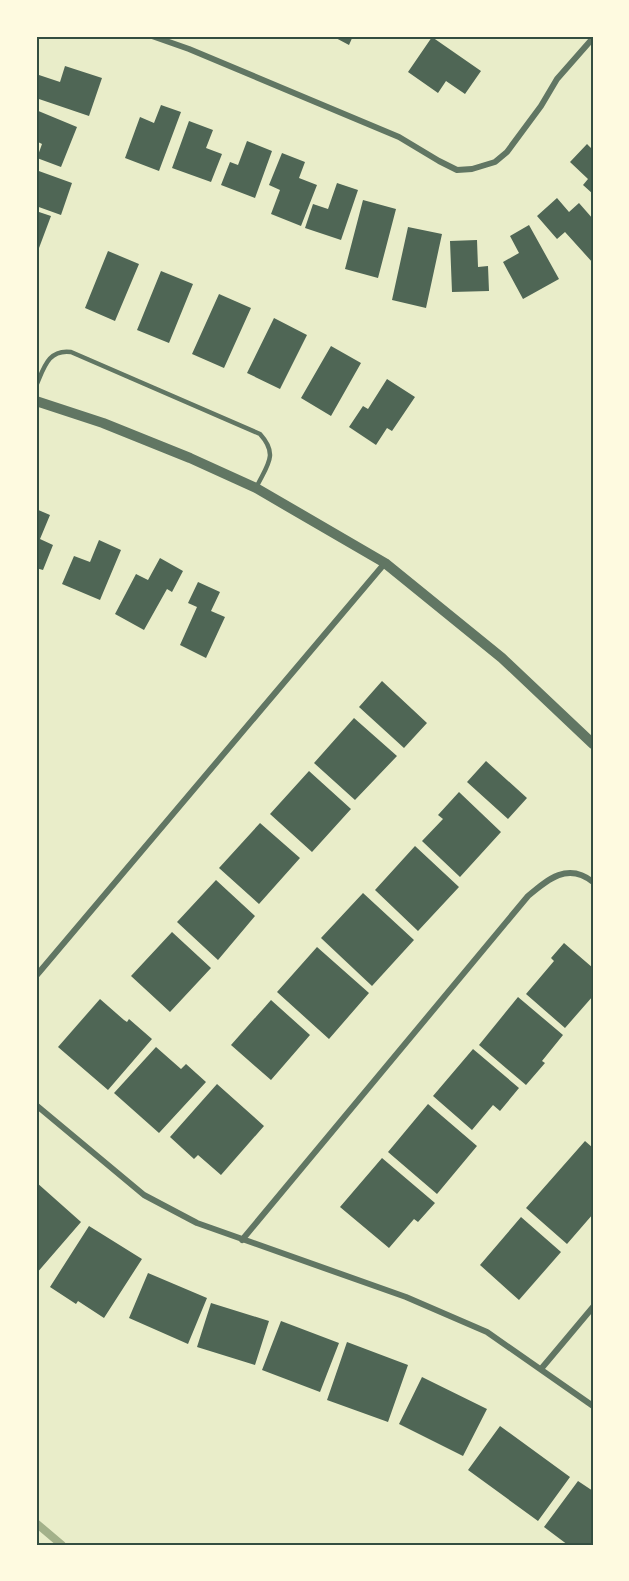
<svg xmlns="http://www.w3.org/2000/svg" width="629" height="1581" font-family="Ubuntu,sans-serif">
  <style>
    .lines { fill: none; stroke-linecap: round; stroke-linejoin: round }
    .stream { stroke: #a3b18a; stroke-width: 8 }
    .building { fill: #4f6655 }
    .service { stroke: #617663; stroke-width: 4.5 }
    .minor { stroke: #617663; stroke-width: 6 }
    .tertiary { stroke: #617663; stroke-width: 10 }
    .neatline { fill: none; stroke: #344e41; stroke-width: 2 }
  </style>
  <rect width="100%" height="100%" fill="#e9edc9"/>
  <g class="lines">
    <path class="stream" d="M 36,1523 L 62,1545"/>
  </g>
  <path class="building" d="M 332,36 L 353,36 L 349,45 Z
    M 432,37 L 481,71 L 465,94 L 446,81 L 438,93 L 408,72 Z
    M 65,66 L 102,78 L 89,116 L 36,98 L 36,74 L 60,82 Z
    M 161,105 L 181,112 L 159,171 L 125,158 L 140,117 L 154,123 Z
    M 36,110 L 77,127 L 61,167 L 37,158 L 42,144 L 36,141 Z
    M 189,121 L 213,130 L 206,148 L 222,154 L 211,182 L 172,168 Z
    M 247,141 L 272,151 L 255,198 L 221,185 L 230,162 L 238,165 Z
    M 587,144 L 593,150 L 593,194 L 583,185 L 588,179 L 570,162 Z
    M 282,153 L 305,162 L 299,178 L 317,185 L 301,226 L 271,214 L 280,190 L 269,185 Z
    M 36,170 L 72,183 L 61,215 L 36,206 Z
    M 337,183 L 358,190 L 341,240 L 305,228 L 313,204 L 328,209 Z
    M 557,198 L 569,212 L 579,203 L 593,219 L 593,263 L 565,232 L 557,239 L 537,216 Z
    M 363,200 L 396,209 L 378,278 L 345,269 Z
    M 36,211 L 51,216 L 36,256 Z
    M 529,225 L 559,279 L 523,299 L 503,262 L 519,253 L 510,236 Z
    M 408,227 L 442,234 L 426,308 L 392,300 Z
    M 477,240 L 478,267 L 488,266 L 489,291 L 452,292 L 450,241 Z
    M 108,251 L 139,264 L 115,321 L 85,308 Z
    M 161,271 L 193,284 L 169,343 L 137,330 Z
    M 219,294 L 251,308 L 224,368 L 192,354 Z
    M 274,318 L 307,335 L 280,389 L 247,373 Z
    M 331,346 L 361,363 L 331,416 L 301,398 Z
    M 387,379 L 415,397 L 392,431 L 387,428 L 376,445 L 349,427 L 363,406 L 368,409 Z
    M 36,509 L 50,515 L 40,539 L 53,545 L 43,570 L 36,568 Z
    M 99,540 L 121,550 L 100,600 L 62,584 L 74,556 L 90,562 Z
    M 160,558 L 183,571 L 172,592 L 167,589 L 144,630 L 115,614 L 136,574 L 148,580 Z
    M 198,582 L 220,592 L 211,611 L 225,617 L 206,658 L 180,645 L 197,607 L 188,603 Z
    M 382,681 L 427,723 L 404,748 L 359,707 Z
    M 354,718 L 397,756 L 355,800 L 314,763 Z
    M 486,761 L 527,798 L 508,819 L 467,782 Z
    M 309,771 L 351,809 L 312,852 L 270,814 Z
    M 459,792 L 501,832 L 460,877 L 422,841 L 443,819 L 438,815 Z
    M 260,823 L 300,858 L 259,904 L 219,868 Z
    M 415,846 L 459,887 L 418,931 L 375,890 Z
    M 216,880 L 255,916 L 218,960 L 177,922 Z
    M 363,893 L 414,940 L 372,986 L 321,938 Z
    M 172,932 L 211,968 L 170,1012 L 131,976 Z
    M 564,943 L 593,968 L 593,996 L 565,1028 L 526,994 L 554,961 L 551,958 Z
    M 317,947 L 369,993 L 329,1039 L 277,992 Z
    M 518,997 L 563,1035 L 542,1061 L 545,1063 L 526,1085 L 479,1045 Z
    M 100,999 L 124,1020 L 127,1022 L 129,1019 L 152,1039 L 108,1090 L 58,1047 Z
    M 271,1000 L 310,1035 L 271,1080 L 231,1045 Z
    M 156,1047 L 181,1069 L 186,1064 L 206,1082 L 159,1133 L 114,1093 Z
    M 473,1049 L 519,1088 L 500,1111 L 493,1105 L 472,1130 L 433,1096 Z
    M 217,1084 L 264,1126 L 221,1175 L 198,1155 L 194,1159 L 170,1137 Z
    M 428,1104 L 477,1146 L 437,1194 L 388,1152 Z
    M 585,1141 L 593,1148 L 593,1214 L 567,1244 L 526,1208 Z
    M 382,1158 L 435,1203 L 418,1222 L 414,1219 L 389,1248 L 340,1207 Z
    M 36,1182 L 81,1222 L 36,1274 Z
    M 521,1217 L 561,1252 L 519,1300 L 480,1265 Z
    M 89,1226 L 142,1259 L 104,1318 L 78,1301 L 76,1304 L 50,1287 Z
    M 148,1273 L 207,1298 L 188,1344 L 129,1318 Z
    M 211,1303 L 269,1321 L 255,1365 L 197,1347 Z
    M 281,1321 L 339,1343 L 320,1392 L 262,1370 Z
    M 347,1342 L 408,1365 L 388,1422 L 327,1400 Z
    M 422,1377 L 487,1409 L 463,1456 L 399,1424 Z
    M 500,1426 L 570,1477 L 538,1521 L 468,1470 Z
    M 578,1481 L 593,1491 L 593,1545 L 568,1545 L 544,1527 Z"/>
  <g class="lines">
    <path class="service" d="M 36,386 C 44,368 48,349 71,352 L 260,434 C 279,455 267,465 256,488"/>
    <path class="minor" d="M 152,36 L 189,49 L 399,137 L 439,161 L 457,170 L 472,169 L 495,162 L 507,152 L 541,106 L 557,79 L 593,38
      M 36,976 L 385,563
      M 36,1105 L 144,1195 L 197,1223 L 406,1297 L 487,1332 L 593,1406
      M 242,1240 L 528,896 C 548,879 568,862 593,882
      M 541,1369 L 593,1307"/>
    <path class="tertiary" d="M 36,401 L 103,423 L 190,458 L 256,488 L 385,563 L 502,658 L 593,744"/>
  </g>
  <rect width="629" height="1581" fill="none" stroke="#fefae0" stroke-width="75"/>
  <rect x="38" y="38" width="554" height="1506" class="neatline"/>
</svg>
